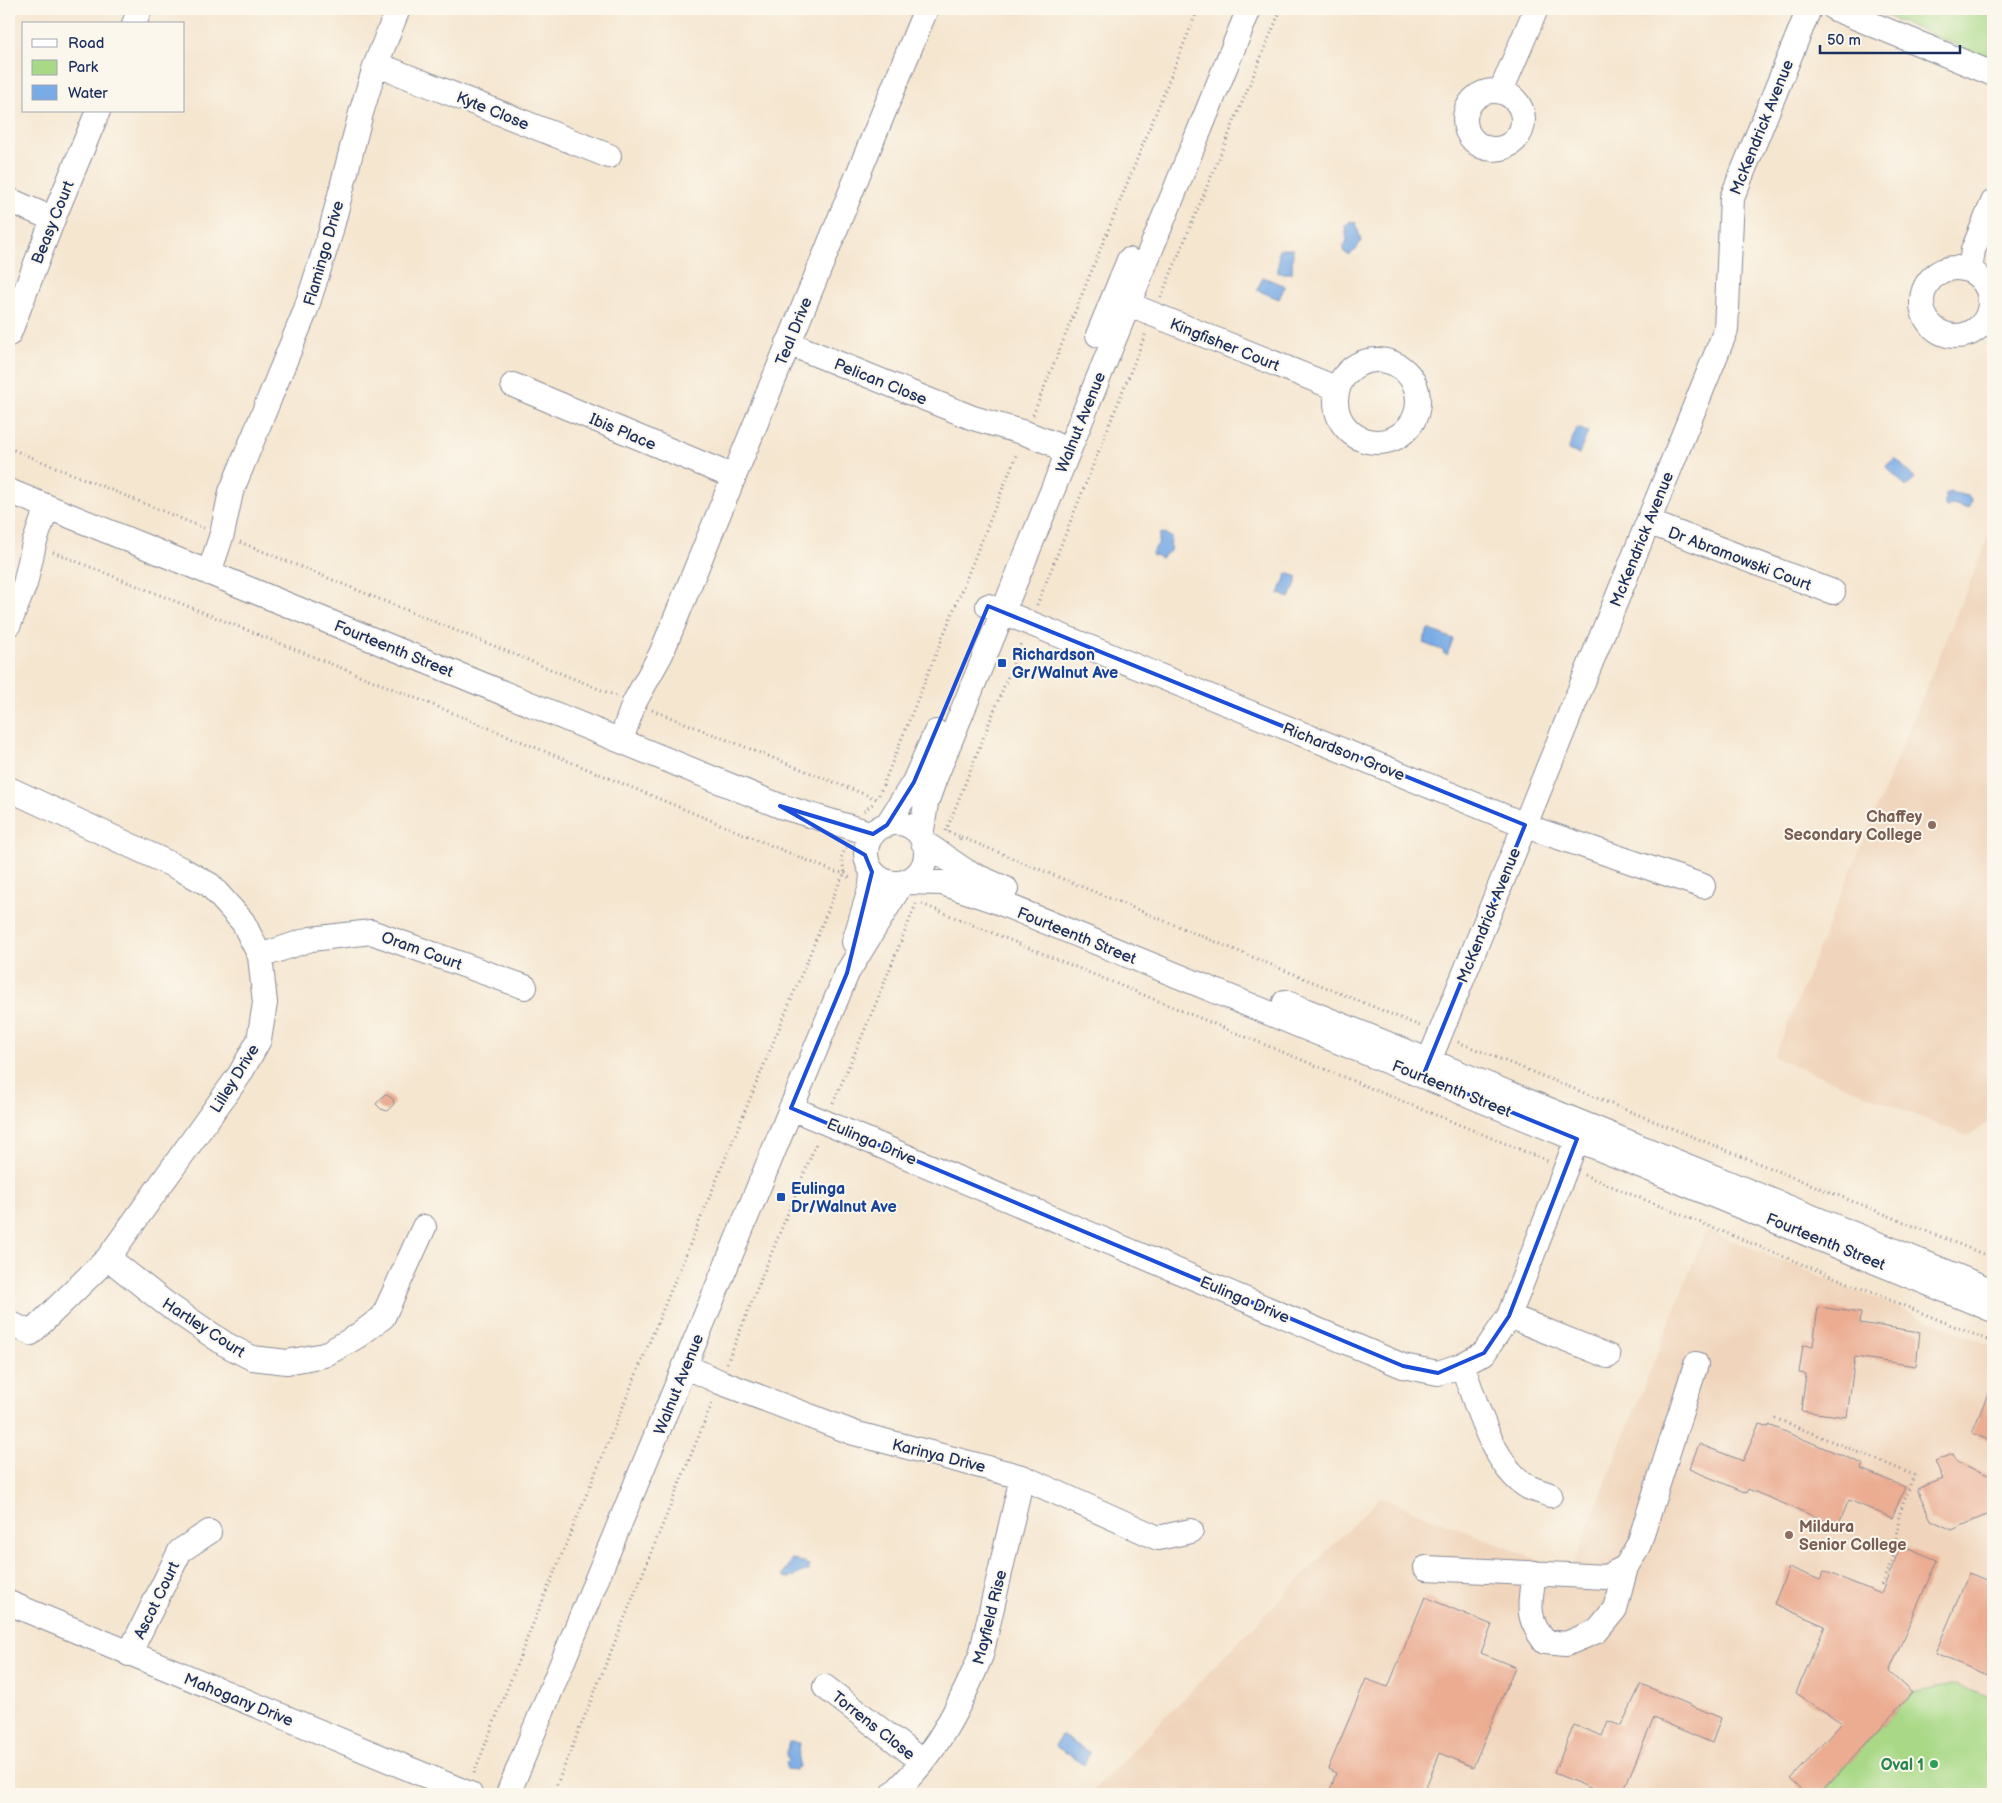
<svg xmlns="http://www.w3.org/2000/svg" width="2002" height="1803" font-family="'Balsamiq Sans',sans-serif">
  <style>
    .built { fill: #f0d5bc }
    .green { fill: #a9d987; stroke: #628472 }
    .water { fill: #79abe5; stroke: #4a6da2 }
    .building { fill: #ebac91 }
    .lines { fill: none; stroke-linecap: round; stroke-linejoin: round }
    .minor-casing { stroke: #888a97; stroke-width: 26 }
    .path { stroke: #888a97; stroke-width: 3; stroke-dasharray: 1 4; stroke-linecap: butt }
    .minor { stroke: #fff; stroke-width: 24 }
    .marked { fill: none; stroke: #1d4ed8; stroke-width: 4; stroke-linejoin: round }
    .transit-dot { fill: #1a4fb4; stroke: #fbf7ec; stroke-width: 2 }
    .education-dot { fill: #8d6e63; stroke: #fbf7ec; stroke-width: 2 }
    .leisure-dot { fill: #2e9e5b; stroke: #fbf7ec; stroke-width: 2 }
    .labels { text-anchor: middle; stroke-width: 4; stroke-linejoin: round; paint-order: stroke }
    .street-label { font-size: 16px; fill: #1b2f5e; stroke: #fbf7ec }
    .transit-label { font-size: 16px; font-weight: bold; fill: #164399; stroke: #fbf7ec; text-anchor: start }
    .education-label { font-size: 16px; font-weight: bold; fill: #785e54; stroke: #fbf7ec; text-anchor: end }
    .leisure-label { font-size: 16px; font-weight: bold; fill: #27864d; stroke: #fbf7ec; text-anchor: end }
  </style>
  <rect width="100%" height="100%" fill="#fbf7ec"/>
  <filter id="ink" filterUnits="userSpaceOnUse"><feTurbulence type="fractalNoise" baseFrequency=".02" numOctaves="2"/><feDisplacementMap in="SourceGraphic" scale="10" xChannelSelector="R" yChannelSelector="G"/><feConvolveMatrix kernelMatrix="1 2 1 2 8 2 1 2 1" color-interpolation-filters="sRGB"/></filter>
  <filter id="wash" filterUnits="userSpaceOnUse"><feTurbulence type="fractalNoise" baseFrequency=".0096" numOctaves="4" result="noise"/><feDisplacementMap in="SourceGraphic" scale="20" xChannelSelector="R" yChannelSelector="G"/><feGaussianBlur stdDeviation="1.12" result="paint"/><feColorMatrix in="noise" values="0 0 0 0 0 0 0 0 0 0 0 0 0 0 0 0 0 1.4 0 .05"/><feComposite in="paint" operator="in"/></filter>
  <g filter="url(#wash)">
    <rect width="100%" height="100%" fill="#f5e6d0"/>
    <path class="built" d="M 1993,526 L 1993,1119 L 1967,1136 L 1774,1057 Z
      M 1706,1230 L 1993,1346 L 1993,1794 L 1090,1794 L 1380,1497 L 1570,1573 Z"/>
    <path class="green" d="M 1870,9 L 1993,9 L 1993,60 Z
      M 1958,1684 L 1993,1699 L 1993,1794 L 1820,1794 L 1912,1693 Z"/>
    <path class="water" d="M 1350,221 L 1356,223 L 1361,241 L 1356,250 L 1348,255 L 1344,252 L 1343,246 L 1347,241 L 1345,226 Z
      M 1279,249 L 1293,249 L 1292,273 L 1278,273 Z
      M 1263,277 L 1285,286 L 1279,299 L 1257,290 Z
      M 1577,428 L 1588,432 L 1579,454 L 1568,450 Z
      M 1895,458 L 1915,479 L 1906,487 L 1886,466 Z
      M 1949,492 L 1968,496 L 1971,500 L 1969,507 L 1966,508 L 1953,504 L 1947,507 L 1945,506 L 1945,494 Z
      M 1163,533 L 1171,537 L 1170,551 L 1161,558 L 1155,555 L 1153,556 L 1152,553 L 1158,544 L 1160,534 Z
      M 1287,573 L 1298,577 L 1290,598 L 1279,594 Z
      M 1428,629 L 1453,639 L 1447,655 L 1443,653 L 1444,651 L 1423,643 Z
      M 791,1560 L 804,1562 L 809,1566 L 809,1571 C 798,1570 793,1583 782,1576 Z
      M 1061,1735 L 1090,1753 L 1084,1764 L 1055,1746 Z
      M 789,1742 L 800,1743 L 798,1761 L 799,1762 L 799,1767 L 797,1767 L 796,1770 L 787,1769 L 785,1763 L 788,1760 L 786,1754 Z"/>
    <g id="blocks">
      <path class="building" d="M 385,1094 L 393,1099 L 394,1104 L 387,1111 L 381,1109 L 376,1104 Z
        M 1818,1307 L 1861,1313 L 1860,1323 L 1920,1332 L 1916,1366 L 1855,1357 L 1847,1417 L 1801,1411 L 1806,1374 L 1799,1373 L 1803,1345 L 1813,1346 Z
        M 1993,1381 L 1993,1442 L 1972,1433 Z
        M 1759,1424 L 1769,1427 L 1769,1425 L 1863,1464 L 1861,1469 L 1905,1487 L 1892,1518 L 1849,1500 L 1838,1526 L 1748,1489 L 1747,1493 L 1689,1469 L 1699,1444 L 1743,1461 Z
        M 1953,1454 L 1957,1462 L 1993,1477 L 1993,1512 L 1952,1530 L 1931,1520 L 1917,1489 L 1943,1479 L 1935,1461 Z
        M 1901,1545 L 1937,1560 L 1889,1672 L 1912,1693 L 1820,1794 L 1806,1794 L 1790,1779 L 1842,1723 L 1796,1693 L 1825,1626 L 1774,1604 L 1789,1567 L 1820,1580 L 1824,1571 L 1881,1594 Z
        M 1969,1573 L 1993,1583 L 1993,1662 L 1988,1675 L 1935,1654 Z
        M 1425,1597 L 1492,1625 L 1481,1653 L 1515,1667 L 1473,1767 L 1440,1753 L 1423,1794 L 1329,1794 L 1336,1773 L 1328,1769 L 1366,1679 L 1388,1687 Z
        M 1641,1684 L 1721,1718 L 1712,1743 L 1654,1718 L 1622,1794 L 1605,1794 L 1554,1773 L 1574,1725 L 1602,1736 L 1608,1721 L 1621,1726 Z"/>
    </g>
  </g>
  <g filter="url(#ink)">
    <use href="#blocks" fill-opacity="0" stroke="#888a97" stroke-width="1"/>
    <g class="lines">
      <defs>
        <path id="minor" d="M 1835,9 L 1993,74
          M 134,24 L 140,9
          M 376,64 L 609,156
          M1465 120a29 29 0 1 1 58 0a29 29 0 1 1-58 0Z
          M 1501,91 L 1536,9
          M 9,200 L 53,219
          M1922 302a34 34 0 1 1 68 0a34 34 0 1 1-68 0Z
          M 1970,271 L 1973,250 L 1993,202
          M 1115,299 L 1338,389
          M 9,334 L 53,219 L 98,111
          M 1098,335 L 1129,260
          M 788,343 L 973,418 L 1025,433 L 1054,444 L 1066,457
          M1336 401a41 41 0 1 1 82 0a41 41 0 1 1-82 0Z
          M 513,385 L 734,477
          M 9,491 L 780,806 L 873,834
          M 1648,522 L 1833,592
          M 209,573 L 222,534 L 231,492 L 305,312 L 330,234 L 361,113 L 376,64 L 398,9
          M 988,606 L 1540,831 L 1703,886
          M 9,624 L 25,584 L 34,544 L 47,507
          M 621,740 L 634,703 L 661,654 L 926,9
          M 9,789 L 181,869 L 210,885 L 243,922 L 260,956 L 265,1003 L 259,1040 L 240,1074 L 108,1258 L 31,1333 L 9,1323
          M866 853a30 30 0 1 1 60 0a30 30 0 1 1-60 0Z
          M 887,825 L 914,782 L 936,732
          M 921,837 L 926,803 L 935,778 L 1249,9
          M 923,842 L 967,872 L 1006,889
          M 906,882 L 942,883 L 998,902 L 1993,1310
          M 854,942 L 871,886 L 872,872
          M 260,956 L 311,939 L 371,932 L 525,987
          M 1285,1002 L 1993,1291
          M 1429,1061 L 1726,330 L 1732,198 L 1809,9
          M 791,1108 L 1403,1366 L 1438,1373 L 1462,1365 L 1484,1353 L 1509,1316 L 1577,1139
          M 108,1258 L 165,1303 L 225,1344 L 252,1358 L 287,1362 L 324,1355 L 356,1337 L 383,1317 L 424,1227
          M 1509,1316 L 1608,1356
          M 1462,1365 C 1476,1402 1493,1467 1528,1487 C 1534,1490 1543,1492 1550,1495
          M 685,1366 L 720,1382 L 854,1433 L 1022,1477 L 1158,1538 L 1191,1531
          M 1426,1568 L 1606,1577 L 1626,1567 L 1639,1544 L 1696,1364
          M 1534,1573 C 1530,1604 1525,1616 1545,1642 L 1566,1644 L 1597,1631 L 1615,1609 L 1626,1567
          M 9,1603 L 470,1794
          M 129,1654 L 180,1551 L 209,1532
          M 825,1687 L 923,1762
          M 508,1794 L 847,973 L 902,883
          M 893,1794 C 903,1784 913,1774 922,1763 C 947,1732 966,1692 981,1655 L 1022,1477"/>
      </defs>
      <use href="#minor" class="minor-casing"/>
      <path class="path" d="M 1779,9 L 1786,12
        M 1161,297 L 1281,9
        M 1033,415 L 1198,9
        M 9,448 L 204,528
        M 240,542 L 616,696
        M 53,552 L 448,711 L 835,872 L 845,873 L 851,880
        M 1037,605 L 1146,333
        M 652,710 L 879,800
        M 879,795 L 1017,453
        M 864,811 L 875,802
        M 946,831 L 1022,641
        M 949,832 L 961,837 L 958,843
        M 961,837 L 1420,1026
        M 922,904 L 1548,1161
        M 1458,1042 L 1993,1258
        M 833,1103 L 872,1013 L 916,904
        M 1584,1175 L 1993,1342
        M 727,1363 L 817,1141
        M 1775,1418 L 1914,1475 L 1899,1515 L 1896,1550 L 1880,1588
        M 474,1773 L 526,1641 L 840,881 L 845,873 L 841,858 L 846,847
        M 553,1794 L 713,1401"/>
      <use href="#minor" class="minor"/>
    </g>
  </g>
  <path class="marked" d="M 988,606 L 1525,825 L 1423,1076 L 1577,1139 L 1509,1316 L 1484,1353 L 1438,1373 L 1403,1366 L 791,1108 L 847,973 L 872,872 L 865,855 L 780,806 L 873,834 L 887,825 L 914,782 Z"/>
  <g class="transit-dot">
    <rect x="997" y="658" width="10" height="10" rx="2.5"/>
    <rect x="776" y="1192" width="10" height="10" rx="2.5"/>
  </g>
  <g class="education-dot">
    <circle cx="1932" cy="825" r="5"/>
    <circle cx="1789" cy="1535" r="5"/>
  </g>
  <circle class="leisure-dot" cx="1934" cy="1764" r="5"/>
  <g class="labels">
    <g class="street-label">
      <text transform="translate(493 110) rotate(22)" y="6">Kyte Close</text>
      <text transform="translate(1761 127) rotate(-68)" y="6">McKendrick Avenue</text>
      <text transform="translate(52 222) rotate(-68)" y="6">Beasy Court</text>
      <text transform="translate(323 253) rotate(-74)" y="6">Flamingo Drive</text>
      <text transform="translate(793 331) rotate(-68)" y="6">Teal Drive</text>
      <text transform="translate(1225 344) rotate(22)" y="6">Kingfisher Court</text>
      <text transform="translate(881 381) rotate(22)" y="6">Pelican Close</text>
      <text transform="translate(1080 422) rotate(-68)" y="6">Walnut Avenue</text>
      <text transform="translate(623 431) rotate(23)" y="6">Ibis Place</text>
      <text transform="translate(1641 539) rotate(-68)" y="6">McKendrick Avenue</text>
      <text transform="translate(1740 558) rotate(21)" y="6">Dr Abramowski Court</text>
      <text transform="translate(394 648) rotate(22)" y="6">Fourteenth Street</text>
      <text transform="translate(1344 751) rotate(22)" y="6">Richardson Grove</text>
      <text transform="translate(1488 915) rotate(-68)" y="6">McKendrick Avenue</text>
      <text transform="translate(1077 935) rotate(22)" y="6">Fourteenth Street</text>
      <text transform="translate(422 950) rotate(20)" y="6">Oram Court</text>
      <text transform="translate(234 1078) rotate(-58)" y="6">Lilley Drive</text>
      <text transform="translate(1452 1088) rotate(22)" y="6">Fourteenth Street</text>
      <text transform="translate(872 1141) rotate(23)" y="6">Eulinga Drive</text>
      <text transform="translate(1826 1241) rotate(22)" y="6">Fourteenth Street</text>
      <text transform="translate(1245 1299) rotate(23)" y="6">Eulinga Drive</text>
      <text transform="translate(204 1327) rotate(33)" y="6">Hartley Court</text>
      <text transform="translate(678 1384) rotate(-68)" y="6">Walnut Avenue</text>
      <text transform="translate(939 1455) rotate(14)" y="6">Karinya Drive</text>
      <text transform="translate(156 1600) rotate(-64)" y="6">Ascot Court</text>
      <text transform="translate(989 1617) rotate(-76)" y="6">Mayfield Rise</text>
      <text transform="translate(239 1699) rotate(22)" y="6">Mahogany Drive</text>
      <text transform="translate(874 1725) rotate(38)" y="6">Torrens Close</text>
    </g>
    <g class="transit-label">
      <text x="1012" y="660">Richardson<tspan x="1012" dy="18">Gr/Walnut Ave</tspan></text>
      <text x="791" y="1194">Eulinga<tspan x="791" dy="18">Dr/Walnut Ave</tspan></text>
    </g>
    <g class="education-label">
      <text x="1922" y="822">Chaffey<tspan x="1922" dy="18">Secondary College</tspan></text>
      <text x="1799" y="1532" text-anchor="start">Mildura<tspan x="1799" dy="18">Senior College</tspan></text>
    </g>
    <g class="leisure-label">
      <text x="1924" y="1770">Oval 1</text>
    </g>
  </g>
  <rect width="2002" height="1803" fill="none" stroke="#fbf7ec" stroke-width="30"/>
  <rect x="22" y="22" width="162" height="90" fill="#fbf7ec" stroke="#a1a7b3"/>
  <rect x="32" y="39" width="25" height="8" fill="#ffffff" stroke="#a1a7b3"/>
  <text x="68" y="48" font-size="15" fill="#1b2f5e">Road</text>
  <rect x="32" y="60" width="25" height="15" fill="#a9d987" stroke="#a1a7b3"/>
  <text x="68" y="72" font-size="15" fill="#1b2f5e">Park</text>
  <rect x="32" y="85" width="25" height="15" fill="#79abe5" stroke="#a1a7b3"/>
  <text x="68" y="98" font-size="15" fill="#1b2f5e">Water</text>
  <path d="M1820 45v8h140v-8" fill="none" stroke="#1b2f5e" stroke-width="2.5"/>
  <text x="1827" y="45" font-size="15" fill="#1b2f5e" stroke="#fbf7ec" stroke-width="4" paint-order="stroke">50 m</text>
</svg>
